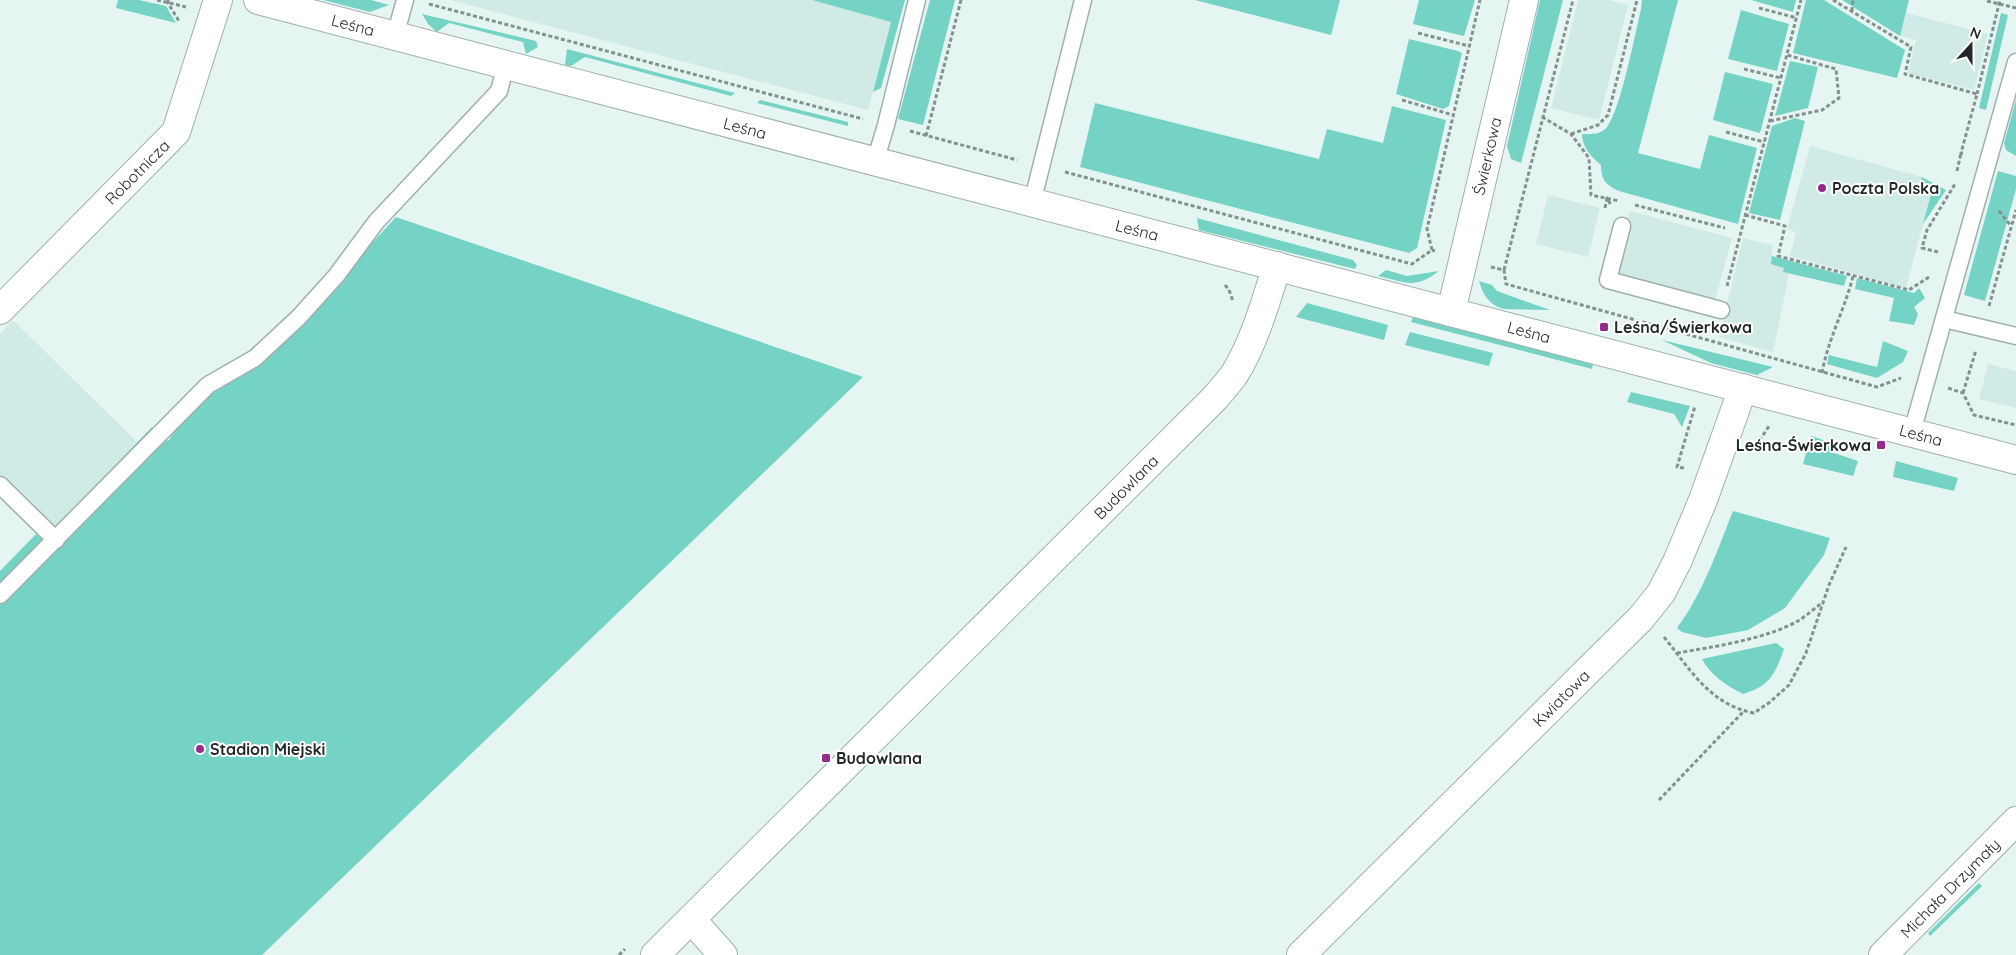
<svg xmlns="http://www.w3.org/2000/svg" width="2016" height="955" font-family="Quicksand,sans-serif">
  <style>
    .built { fill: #d0eae5 }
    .green { fill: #74d3c5 }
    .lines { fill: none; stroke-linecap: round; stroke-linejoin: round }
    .lane-casing { stroke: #9fb0ac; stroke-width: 19 }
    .street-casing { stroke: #9fb0ac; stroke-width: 30 }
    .secondary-casing { stroke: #9fb0ac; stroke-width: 30 }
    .path { stroke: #85918e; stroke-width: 3; stroke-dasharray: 4 2.5; stroke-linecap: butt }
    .lane { stroke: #fff; stroke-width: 16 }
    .street { stroke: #fff; stroke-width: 28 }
    .secondary { stroke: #fff; stroke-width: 28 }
    .poi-dot { fill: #972a8a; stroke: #fff; stroke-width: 2 }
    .labels { text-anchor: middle; stroke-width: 4; stroke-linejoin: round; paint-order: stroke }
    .street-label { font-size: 16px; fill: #232928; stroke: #fff }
    .poi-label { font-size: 16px; font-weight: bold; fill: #232928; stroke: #fff; text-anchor: start }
  </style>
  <rect width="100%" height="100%" fill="#e5f6f2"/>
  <path class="built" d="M 450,0 L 812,0 L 891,22 L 868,110 Z
    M 1578,0 L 1609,0 L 1628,5 L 1599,120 L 1551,108 Z
    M 1906,13 L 1988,34 L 1974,90 L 1908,73 L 1916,40 L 1900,36 Z
    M 1810,146 L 1922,177 L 1918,191 L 1931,194 L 1906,288 L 1790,256 L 1796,232 L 1787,229 Z
    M 1548,195 L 1600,208 L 1588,257 L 1536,244 Z
    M 1630,211 L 1732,238 L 1714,304 L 1613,278 Z
    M 1743,238 L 1773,245 L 1771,264 L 1784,268 L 1783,272 L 1789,274 L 1773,352 L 1719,337 Z
    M 13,320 L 137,442 L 43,540 L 0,499 L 0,334 Z
    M 1988,364 L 2016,371 L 2016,408 L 1979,399 Z"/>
  <path class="green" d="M 118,0 L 139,0 L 166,6 L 176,23 L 116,8 Z
    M 323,0 L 371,0 L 389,5 L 370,12 Z
    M 812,0 L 905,0 L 881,88 L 873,92 L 891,22 Z
    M 930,0 L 955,0 L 923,125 L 898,119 Z
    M 1195,0 L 1340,0 L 1331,35 Z
    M 1419,0 L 1475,0 L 1464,36 L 1413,24 Z
    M 1540,0 L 1563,0 L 1521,163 L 1511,159 L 1507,146 Z
    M 1642,0 L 1678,0 L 1638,153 L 1700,169 L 1709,135 L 1757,148 L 1738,224 L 1619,191 C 1606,185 1601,180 1601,165 C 1591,157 1582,147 1582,134 C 1592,134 1600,135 1607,127 C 1621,109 1635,34 1641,9 Z
    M 1751,0 L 1796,0 L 1793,12 Z
    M 1806,0 L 1824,0 L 1905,50 L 1897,78 L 1793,53 Z
    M 1842,0 L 1909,0 L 1900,36 Z
    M 1741,10 L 1789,24 L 1777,71 L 1728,59 Z
    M 2001,13 L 2008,15 L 1986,110 L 1979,108 Z
    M 422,14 L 536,41 L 538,47 L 526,54 L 523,42 L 449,23 L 437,32 L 428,24 Z
    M 1409,39 L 1458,51 L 1462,53 L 1449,106 L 1443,109 L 1396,94 Z
    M 567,49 L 735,93 L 731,96 L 585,57 L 571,66 L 565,65 Z
    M 1790,61 L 1818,67 L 1808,108 L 1775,116 Z
    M 1725,72 L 1773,84 L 1760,133 L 1713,120 Z
    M 760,100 L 848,122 L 848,126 L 757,103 Z
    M 2016,100 L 2016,156 L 2006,150 L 2004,143 Z
    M 1095,103 L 1319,159 L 1327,129 L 1383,143 L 1392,106 L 1446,120 L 1417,248 L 1409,253 L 1080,167 Z
    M 1795,118 L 1805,121 L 1780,220 L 1749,213 L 1772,126 Z
    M 1998,171 L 2016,176 L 2016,189 L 1985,301 L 1964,295 Z
    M 1922,177 L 1946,190 L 1923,224 L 1931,194 L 1918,191 Z
    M 396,217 L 863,377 L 262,955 L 0,955 L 0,571 L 36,534 L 43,540 L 152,427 L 168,441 L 185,417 L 200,401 L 259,365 Z
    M 1197,218 L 1353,260 L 1357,265 L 1355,269 L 1199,230 Z
    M 1772,256 L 1847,276 L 1844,286 L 1783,272 L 1784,268 L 1771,264 Z
    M 1386,270 L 1407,276 L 1439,271 C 1414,290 1406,282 1378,276 Z
    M 1857,278 L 1914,293 L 1919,288 L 1925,298 L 1914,307 L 1918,314 L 1914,325 L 1889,321 L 1894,298 L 1855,289 Z
    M 1479,281 L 1492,285 L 1497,291 L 1550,310 L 1504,309 C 1489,305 1483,295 1479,281 Z
    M 1307,303 L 1388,325 L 1384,340 L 1296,317 Z
    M 1413,317 L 1593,363 L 1592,369 L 1411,322 Z
    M 1410,332 L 1493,353 L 1489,366 L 1405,345 Z
    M 1662,340 L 1773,367 L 1757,375 L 1711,363 Z
    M 1883,341 L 1908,351 L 1903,362 L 1877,378 L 1827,364 L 1829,355 L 1877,367 Z
    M 1631,392 L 1690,406 L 1682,427 L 1674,414 L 1627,402 Z
    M 1811,436 L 1833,443 L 1831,452 L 1858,461 L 1853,476 L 1803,464 Z
    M 1896,461 L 1958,478 L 1954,491 L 1893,477 Z
    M 1733,511 L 1830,538 L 1824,555 L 1785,608 L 1748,630 L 1706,638 L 1682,632 L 1677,628 C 1703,593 1717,551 1733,511 Z
    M 1776,643 L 1784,649 C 1775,674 1770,686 1743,694 C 1727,686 1710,675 1702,659 Z
    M 1979,883 L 1982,886 L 1930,936 L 1928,933 Z"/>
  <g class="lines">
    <defs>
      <path id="lane" d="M 395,36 L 405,0
        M 875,162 L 886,125 L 917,0
        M 1032,203 L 1083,0
        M 1622,226 L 1608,280 L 1721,310
        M 1944,319 L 2016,336
        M 1912,432 L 2016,62
        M 0,485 L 56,540
        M 0,595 L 208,385 L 255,358 L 298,318 L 336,276 L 376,222 L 499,91 L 506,65"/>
      <path id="street" d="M 0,310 L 176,132 L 218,0
        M 1451,312 L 1524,0
        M 691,919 L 723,955
        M 655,955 L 1214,399 C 1221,391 1228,383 1234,375 C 1255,341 1265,303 1277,266
        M 1301,955 L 1641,618 L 1661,593 L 1677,562 L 1703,500 L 1743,388
        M 1883,955 L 2016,821"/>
      <path id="secondary" d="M 258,0 L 2016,460"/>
    </defs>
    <use href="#lane" class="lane-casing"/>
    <use href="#street" class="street-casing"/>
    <use href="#secondary" class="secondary-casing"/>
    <path class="path" d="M 157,0 L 186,7
      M 168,0 L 168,3 L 179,21
      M 1833,0 L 1911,47 L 1905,74 L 1977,94 L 1961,153 L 1963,153
      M 1987,1 L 2016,8
      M 429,4 L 863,119
      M 1759,8 L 1797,18
      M 1852,11 L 1853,0
      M 1418,33 L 1469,46
      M 1744,69 L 1781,78
      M 1977,94 L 2000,0
      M 1402,100 L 1453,115
      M 1542,117 L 1571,134 L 1589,158 L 1591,195 L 1619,201
      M 1770,121 L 1822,110 L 1839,98 L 1836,69 L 1787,55
      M 910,131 L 1017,160
      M 1726,132 L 1764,142
      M 1571,134 L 1598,125 L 1608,115 L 1637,0
      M 926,136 L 961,0
      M 1957,171 L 1961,153
      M 1065,172 L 1412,264 L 1432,250 L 1435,251
      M 1635,205 L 1725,228
      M 1605,208 L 1607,198 L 1611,205
      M 1999,211 L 2011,226
      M 1745,215 L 1785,226 L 1778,256 L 1909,290 L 1929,277
      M 1432,250 L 1427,229 L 1480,0
      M 1938,252 L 1922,248 L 1927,230 L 1955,184
      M 1491,267 L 1504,270 L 1506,284 L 1877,387 L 1901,378
      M 1504,270 L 1573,0
      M 1225,285 L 1229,290 L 1233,301
      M 1727,286 L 1801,0
      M 1989,306 L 2016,210
      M 1822,373 C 1828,339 1845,309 1853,276
      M 1948,388 L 1963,393 L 1974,415 L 2016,425
      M 1963,393 L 1976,350
      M 1756,446 L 1769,426
      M 1684,468 L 1677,467 L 1695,406
      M 1664,637 C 1690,669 1710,705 1754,713 L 1770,702 L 1789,685 L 1806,653 L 1829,585 L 1846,547
      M 1677,653 C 1713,647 1766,639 1798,621 C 1806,616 1815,608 1823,602
      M 1659,800 L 1743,712
      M 619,955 L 625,949"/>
    <use href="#lane" class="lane"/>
    <use href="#street" class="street"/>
    <use href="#secondary" class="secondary"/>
  </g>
  <g class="poi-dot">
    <circle cx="1822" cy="188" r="5"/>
    <rect x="1599" y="322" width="10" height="10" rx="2.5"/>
    <rect x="1876" y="440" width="10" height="10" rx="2.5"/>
    <circle cx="200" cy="749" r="5"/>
    <rect x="821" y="753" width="10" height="10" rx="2.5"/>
  </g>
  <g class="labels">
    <g class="street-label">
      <text transform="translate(353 25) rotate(15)" y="6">Leśna</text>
      <text transform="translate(745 128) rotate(15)" y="6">Leśna</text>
      <text transform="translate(1487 156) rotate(-77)" y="6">Świerkowa</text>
      <text transform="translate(137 172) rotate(-45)" y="6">Robotnicza</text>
      <text transform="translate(1137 230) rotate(14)" y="6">Leśna</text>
      <text transform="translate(1529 332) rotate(15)" y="6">Leśna</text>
      <text transform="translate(1921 435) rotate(15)" y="6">Leśna</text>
      <text transform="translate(1126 487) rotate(-45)" y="6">Budowlana</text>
      <text transform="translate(1561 698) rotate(-45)" y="6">Kwiatowa</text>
      <text transform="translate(1950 888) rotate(-45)" y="6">Michała Drzymały</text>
    </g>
    <g class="poi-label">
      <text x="1832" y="194">Poczta Polska</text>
      <text x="1614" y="333">Leśna/Świerkowa</text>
      <text x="1871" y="451" text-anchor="end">Leśna-Świerkowa</text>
      <text x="210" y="755">Stadion Miejski</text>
      <text x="836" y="764">Budowlana</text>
    </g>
  </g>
  <g transform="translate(1971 45) rotate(21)" stroke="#ffffff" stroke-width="4" paint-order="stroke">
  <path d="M0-4L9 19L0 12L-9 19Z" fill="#232928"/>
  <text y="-8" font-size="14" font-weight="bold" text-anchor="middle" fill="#232928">N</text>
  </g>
</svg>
